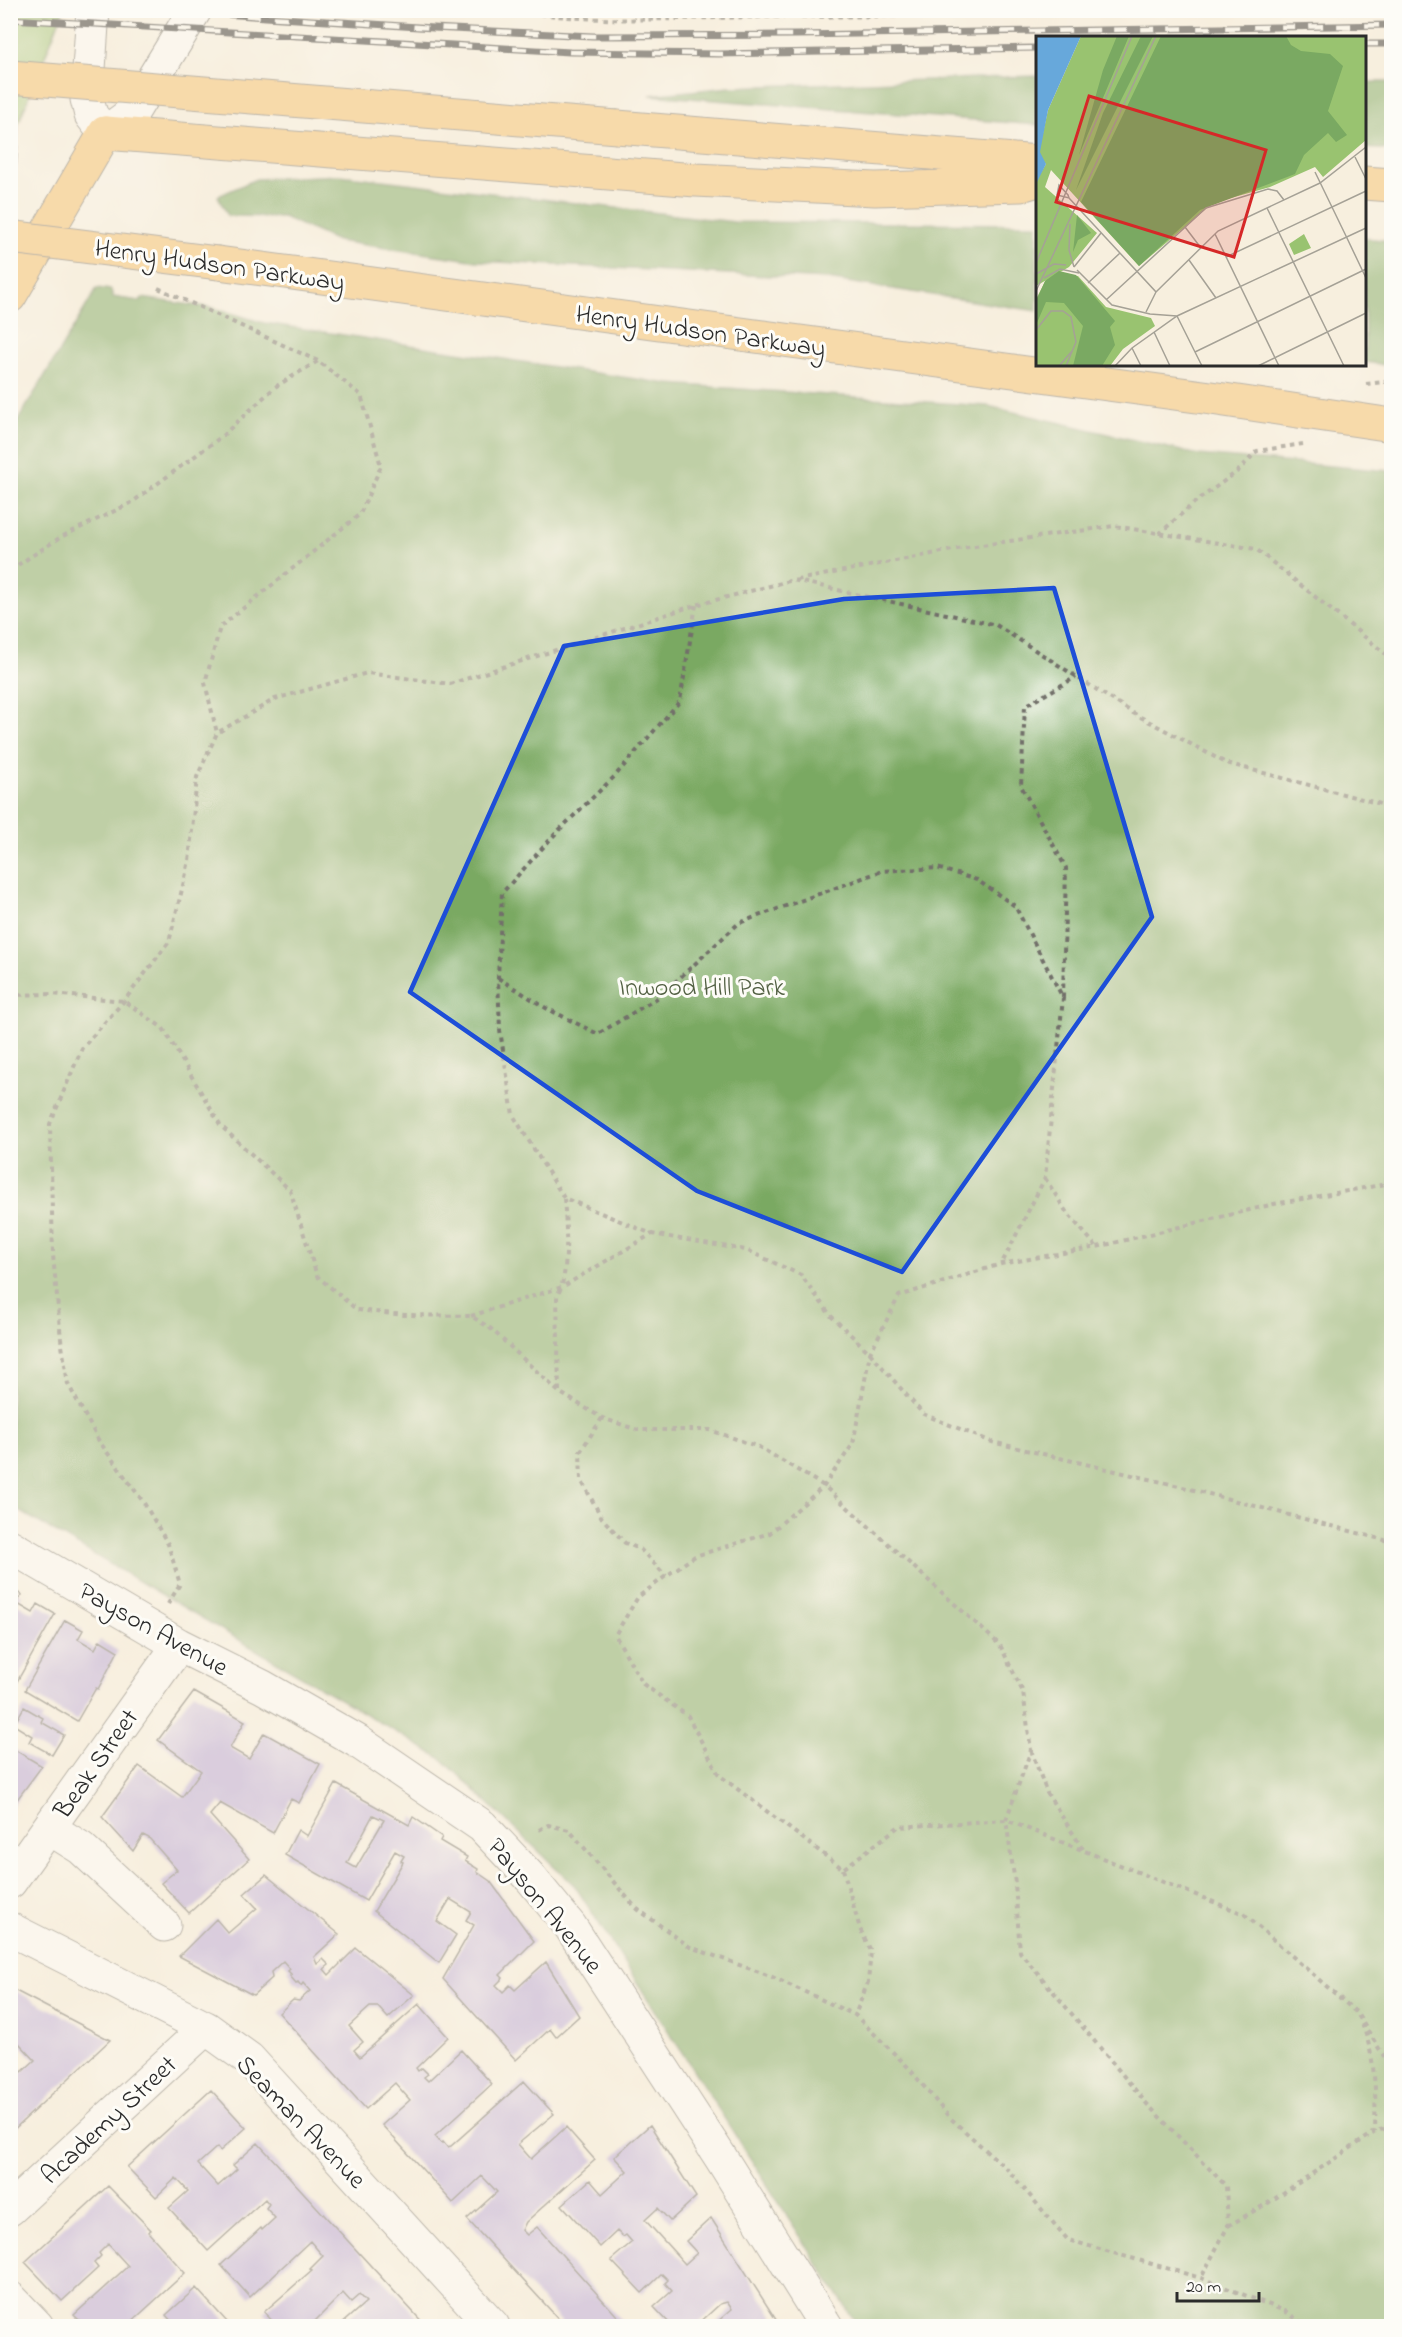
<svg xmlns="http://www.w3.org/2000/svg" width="1402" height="2337" font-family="'Indie Flower',sans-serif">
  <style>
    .green { fill: #99c370; stroke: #62774e; stroke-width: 1.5 }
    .forest { fill: #7aa962; stroke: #526a46; stroke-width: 1.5 }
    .building { fill: #b5a4db; fill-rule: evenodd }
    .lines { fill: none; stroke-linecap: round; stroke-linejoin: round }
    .minor-casing { stroke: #72706a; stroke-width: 35 }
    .major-casing { stroke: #72706a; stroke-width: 35 }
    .highway-casing { stroke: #72706a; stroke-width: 35 }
    .path { stroke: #72706a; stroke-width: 4; stroke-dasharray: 4.5 4.5; stroke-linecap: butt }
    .minor { stroke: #fff; stroke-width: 33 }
    .major { stroke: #f7c06c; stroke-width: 33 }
    .highway { stroke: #f7c06c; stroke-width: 33 }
    .rail-casing { stroke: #2b2b2b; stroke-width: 7 }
    .rail { stroke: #fdfcf7; stroke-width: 4.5; stroke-dasharray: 14; stroke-linecap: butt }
    .highway-bridge-casing { stroke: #72706a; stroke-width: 35; stroke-linecap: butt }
    .highway-bridge { stroke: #f7c06c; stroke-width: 33 }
    .marked { fill: none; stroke: #1d4ed8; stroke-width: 4.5; stroke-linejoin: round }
    .labels { text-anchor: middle; stroke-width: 6; stroke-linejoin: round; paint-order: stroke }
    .street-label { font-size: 26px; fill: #2b2b2b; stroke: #fdfcf7 }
    .park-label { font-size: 26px; fill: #526043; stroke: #fdfcf7 }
    .inset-road { fill: none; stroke: #a5a196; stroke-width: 1.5 }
    .view { fill: #d62828; fill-opacity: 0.15; stroke: #d62828; stroke-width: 3 }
    .inset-edge { fill: none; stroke: #2b2b2b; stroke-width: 3 }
  </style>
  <rect width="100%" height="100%" fill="#fdfcf7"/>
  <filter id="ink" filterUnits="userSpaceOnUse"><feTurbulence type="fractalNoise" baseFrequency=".0167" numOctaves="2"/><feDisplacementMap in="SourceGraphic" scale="12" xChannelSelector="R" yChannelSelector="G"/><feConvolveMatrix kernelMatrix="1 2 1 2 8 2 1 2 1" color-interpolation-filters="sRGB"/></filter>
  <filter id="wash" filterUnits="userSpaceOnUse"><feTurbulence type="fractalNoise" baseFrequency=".008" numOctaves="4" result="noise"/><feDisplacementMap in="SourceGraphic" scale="24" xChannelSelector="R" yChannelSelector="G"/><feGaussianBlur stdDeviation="1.35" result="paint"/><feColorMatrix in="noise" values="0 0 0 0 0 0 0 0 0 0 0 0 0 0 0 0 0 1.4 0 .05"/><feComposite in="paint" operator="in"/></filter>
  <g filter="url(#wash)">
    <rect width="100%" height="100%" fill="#f7efde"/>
    <path class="green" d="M 11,11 L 63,11 L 11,142 Z"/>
    <path class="forest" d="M 1037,76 L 1037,125 L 650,95 L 730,87 Z
      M 1365,82 L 1391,82 L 1391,150 L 1365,148 Z
      M 340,175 L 735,222 L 1037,224 L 1037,311 L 827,279 L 477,261 L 337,241 L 283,217 L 228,216 L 218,196 L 256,179 Z
      M 1364,238 L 1391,241 L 1391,366 L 1365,362 Z
      M 97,288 L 111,290 L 113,297 L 140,301 L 142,298 L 214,308 L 264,323 L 669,384 L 988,406 L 1199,455 L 1391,471 L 1391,2326 L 858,2326 L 575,1886 L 442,1759 L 11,1506 L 11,432 Z"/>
    <g id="blocks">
      <path class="building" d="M 10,117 L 15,118 L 14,126 L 19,126 L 15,185 L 10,184 Z
        M 10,1588 L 22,1595 L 16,1603 L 33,1613 L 38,1604 L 55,1614 L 15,1685 L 10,1683 Z
        M 65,1620 L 83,1630 L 78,1639 L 95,1649 L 100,1640 L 118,1651 L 98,1689 L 96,1688 L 77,1721 L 25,1690 Z
        M 194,1692 L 245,1721 L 230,1748 L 249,1759 L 264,1733 L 320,1764 L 299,1803 L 291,1799 L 273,1833 L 220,1803 L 210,1815 L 249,1859 L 189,1913 L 161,1883 L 177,1870 L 149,1838 L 143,1835 L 133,1851 L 102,1817 L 139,1766 L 182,1797 L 201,1771 L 158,1740 Z
        M 24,1707 L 43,1718 L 41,1722 L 64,1735 L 52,1755 L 29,1742 L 32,1736 L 14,1725 Z
        M 10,1747 L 42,1766 L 10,1809 Z
        M 336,1784 L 409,1825 L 413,1817 L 442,1837 L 440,1841 L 467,1857 L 465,1861 L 478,1869 L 477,1872 L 490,1881 L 534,1941 L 500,1975 L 503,1978 L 496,1985 L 503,1992 L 510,1985 L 515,1990 L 546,1962 L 579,2016 L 556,2037 L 550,2029 L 516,2060 L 443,1979 L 474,1925 L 466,1920 L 471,1912 L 450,1899 L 437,1921 L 456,1935 L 439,1963 L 374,1911 L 403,1862 L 401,1861 L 404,1856 L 395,1851 L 366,1901 L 285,1855 L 298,1830 L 307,1836 ZM 373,1815 L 384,1820 L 356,1868 L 347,1863 Z
        M 266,1875 L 339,1934 L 314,1957 L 317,1964 L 323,1959 L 329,1965 L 324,1969 L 329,1975 L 356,1948 L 414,1995 L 388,2018 L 378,2007 L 370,2007 L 349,2026 L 363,2042 L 354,2050 L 360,2057 L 419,2004 L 448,2037 L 416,2068 L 418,2071 L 422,2068 L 428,2074 L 424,2077 L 428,2081 L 461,2050 L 492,2084 L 435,2136 L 441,2143 L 443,2142 L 447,2147 L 451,2146 L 524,2081 L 554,2114 L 518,2144 L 531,2159 L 566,2127 L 595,2160 L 526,2222 L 522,2230 L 527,2235 L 537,2227 L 626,2326 L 565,2326 L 467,2219 L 497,2192 L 482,2176 L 453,2203 L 382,2125 L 410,2100 L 395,2083 L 366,2109 L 279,2013 L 293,2000 L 299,2001 L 310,1991 L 303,1983 L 301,1986 L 298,1982 L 296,1983 L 290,1976 L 292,1975 L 288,1971 L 290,1969 L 283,1961 L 271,1972 L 272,1978 L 253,1995 L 179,1956 L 216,1919 L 228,1933 L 257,1908 L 244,1894 Z
        M 10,1988 L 110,2040 L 10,2133 L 10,2076 L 18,2067 L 22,2072 L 35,2060 L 15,2039 L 10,2041 Z
        M 211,2090 L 246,2128 L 220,2151 L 217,2147 L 198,2164 L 218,2186 L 237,2169 L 233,2165 L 258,2143 L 426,2326 L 339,2326 L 366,2302 L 359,2295 L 351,2302 L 343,2293 L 310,2326 L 277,2326 L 264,2312 L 312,2270 L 310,2269 L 323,2256 L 310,2241 L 250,2297 L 221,2265 L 261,2228 L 262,2230 L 275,2218 L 266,2208 L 269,2204 L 265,2199 L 208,2251 L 169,2208 L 188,2191 L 176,2178 L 156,2197 L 127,2167 Z
        M 650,2125 L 696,2197 L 670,2221 L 658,2208 L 645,2220 L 685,2264 L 697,2253 L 686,2241 L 711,2218 L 780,2326 L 720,2326 L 717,2322 L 732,2309 L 727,2302 L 720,2304 L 696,2326 L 672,2326 L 654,2307 L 672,2291 L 665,2283 L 668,2280 L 662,2274 L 642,2293 L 611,2260 L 632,2242 L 626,2235 L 623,2237 L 617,2231 L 600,2247 L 562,2205 L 590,2180 L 602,2194 L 627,2171 L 614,2157 Z
        M 108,2186 L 151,2230 L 148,2232 L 185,2273 L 128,2325 L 129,2326 L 85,2326 L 74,2315 L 128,2266 L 108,2244 L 99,2253 L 101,2256 L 94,2263 L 98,2268 L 62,2301 L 25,2262 Z
        M 196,2288 L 229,2324 L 226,2326 L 168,2326 L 173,2323 L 166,2315 Z"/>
    </g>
  </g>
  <g filter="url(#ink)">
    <use href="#blocks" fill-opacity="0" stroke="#72706a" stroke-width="1.5"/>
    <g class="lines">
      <defs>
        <path id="minor" d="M 93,10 L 87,99 L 91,115 L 105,133 L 132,113 L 195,10
          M 10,1546 L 179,1645 L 263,1687 L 357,1741 L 482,1826 L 529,1876 L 570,1926 L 721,2158 L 826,2326
          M 49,1828 L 81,1848 L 164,1925
          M 10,1882 L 179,1645
          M 10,1929 L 206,2028 L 249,2059 L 493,2326
          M 10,2209 L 206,2028
          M 10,2298 L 37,2326"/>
        <path id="major" d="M 10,296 L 105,133"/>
        <path id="highway" d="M 617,127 L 1038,162
          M 105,133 L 696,180 L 875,189 L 1021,185 L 1038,180
          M 1364,183 L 1392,185
          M 218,263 L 1211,398 L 1392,425"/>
      </defs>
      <use href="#minor" class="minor-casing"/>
      <use href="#major" class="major-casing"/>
      <use href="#highway" class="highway-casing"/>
      <path class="path" d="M 514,10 C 600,26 689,17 776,17 C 927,16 1078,15 1229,10
        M 158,288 L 318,361
        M 1366,384 L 1392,381
        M 1159,534 L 1194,503 L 1238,471 L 1257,451 L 1303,444
        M 10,570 L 61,537 L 131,503 L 221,437 L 275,387 L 318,361 L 361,395 L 381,466 L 360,514 L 220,627 L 205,683 L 217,733
        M 797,580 L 968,547 L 1114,526 L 1256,549 L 1392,659
        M 696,605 L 680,701 L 614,777 L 556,833 L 502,893 L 498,978 L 500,1030 L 513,1115 L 564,1198 L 652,1234 L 746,1250 L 801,1275 L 831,1316 L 870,1353 L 923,1414 L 992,1442 L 1179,1486 L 1392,1542
        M 498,978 L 546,1008 L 598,1034 L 659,997 L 739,923 L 882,871 L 937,868 L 977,880 L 1015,906 L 1063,998 L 1045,1178 L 1002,1263
        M 10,995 L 53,994 L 124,1001 L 163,1028 L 221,1126 L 290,1190 L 317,1276 L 357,1310 L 404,1315 L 471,1316 L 490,1328 L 559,1392 L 602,1418 L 638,1430 L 710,1430 L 759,1447 L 824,1486 L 1000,1645 L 1023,1692 L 1031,1750 L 1006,1820 L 1015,1883 L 1020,1952 L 1147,2104 L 1226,2186 L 1228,2226 L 1201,2278
        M 1063,997 L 1066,868 L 1021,786 L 1025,706 L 1076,677
        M 1045,1178 L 1067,1213 L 1096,1246
        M 1392,1183 L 1274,1204 L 1097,1247 L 1001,1264 L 899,1296 L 870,1353 L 853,1444 L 824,1486 L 770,1533 L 695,1556 L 666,1576 L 638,1597 L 615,1635 L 643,1684 L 688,1716 L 719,1775 L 843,1869 L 898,1827 L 1006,1820 L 1244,1914 L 1356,2012 L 1392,2069
        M 471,1316 L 562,1287 L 652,1234
        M 559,1391 L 557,1296 C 570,1275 566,1223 564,1198
        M 602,1418 L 580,1452 L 581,1480 L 602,1518 L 625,1543 L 640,1549 L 666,1576
        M 168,1604 L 180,1584 L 168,1544 L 144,1503 L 99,1441 L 68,1384 L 61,1339 L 53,1255 L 50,1124 L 82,1048 L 124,1001 L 169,942 L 189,861 L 197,777 L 217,733 L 275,699 L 367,673 L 450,684 L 696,605 L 793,580 L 996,625 L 1133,713 L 1226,763 L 1392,807
        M 1031,1750 L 1047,1793 L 1083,1849
        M 539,1830 L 548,1825 L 569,1830 L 636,1908 L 690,1947 L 770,1976 L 855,2015 L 908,2067 L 949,2117 L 1007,2169 L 1068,2240 L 1201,2278 L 1285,2311 L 1307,2326
        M 843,1869 L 860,1929 L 871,1951 L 868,1982 L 855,2015
        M 1362,2024 C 1376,2058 1376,2096 1375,2132
        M 1228,2226 L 1268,2203 L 1375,2132 L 1392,2126"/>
      <use href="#minor" class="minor"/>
      <use href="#major" class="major"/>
      <use href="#highway" class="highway"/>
      <defs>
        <path id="rail" d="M 162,10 L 433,28 L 593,36 L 797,35 L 1392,25
          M 10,19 L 570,52 L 719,54 L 1038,48
          M 1364,44 L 1392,44"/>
      </defs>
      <use href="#rail" class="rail-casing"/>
      <use href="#rail" class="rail"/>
      <defs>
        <path id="highway-bridge" d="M 10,77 L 617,127
          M 10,237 L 218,263"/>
      </defs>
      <use href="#highway-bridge" class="highway-bridge-casing"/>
      <use href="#highway-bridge" class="highway-bridge"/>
    </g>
  </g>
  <path d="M0 0H1402V2337H0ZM 1054,588 L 1152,917 L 902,1272 L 697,1191 L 410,992 L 564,646 L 844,599 Z" fill="#f7efde" fill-opacity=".55" fill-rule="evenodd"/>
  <path class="marked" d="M 1054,588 L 1152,917 L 902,1272 L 697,1191 L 410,992 L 564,646 L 844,599 Z"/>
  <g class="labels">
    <g class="street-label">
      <text transform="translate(220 264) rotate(8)" y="9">Henry Hudson Parkway</text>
      <text transform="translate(701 330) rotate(8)" y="9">Henry Hudson Parkway</text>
      <text transform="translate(154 1628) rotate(29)" y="9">Payson Avenue</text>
      <text transform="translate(95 1763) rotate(-55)" y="9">Beak Street</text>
      <text transform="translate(546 1905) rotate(51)" y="9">Payson Avenue</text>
      <text transform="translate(108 2119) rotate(-43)" y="9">Academy Street</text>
      <text transform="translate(302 2121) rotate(46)" y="9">Seaman Avenue</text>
    </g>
    <g class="park-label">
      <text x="702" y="995">Inwood Hill Park</text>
    </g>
  </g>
  <g transform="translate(1036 36)">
    <rect width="330" height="330" fill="#f7efde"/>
    <path d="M 45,0 L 330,0 L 330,104 L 287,141 L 279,131 L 234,151 L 177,167 L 103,230 L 15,134 L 9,151 L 61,197 L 33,231 L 0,250 L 0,145 L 10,128 L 4,122 L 4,111 L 12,74 ZM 268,198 L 275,212 L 258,219 L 253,208 ZM 12,240 L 42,240 L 70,271 L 115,282 L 119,290 L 87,313 L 74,330 L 0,330 L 0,263 Z" fill="#99c370"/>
    <path d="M 81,0 L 93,0 L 43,119 L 67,34 ZM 105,0 L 117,0 L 40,154 L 67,77 ZM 125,0 L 250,0 L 255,9 L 265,15 L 294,18 L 307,30 L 292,75 L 311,99 L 300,106 L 292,97 L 268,119 L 259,138 L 164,174 L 103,230 L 45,166 ZM 41,179 L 55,197 L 42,204 L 37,216 ZM 23,235 L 40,239 L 79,285 L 74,291 L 79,309 L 66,330 L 37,330 L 47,290 L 28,267 L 10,266 L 0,289 L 0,265 L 9,245 Z" fill="#7aa962"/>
    <path d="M 0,0 L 45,0 L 12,74 L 4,116 L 10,128 L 1,146 Z" fill="#67a8db"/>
    <path class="inset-road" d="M 319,121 L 330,143M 279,136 L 310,200M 23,149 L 32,159 L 33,162 L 21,159 ZM 33,162 L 120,256 L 110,276M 231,172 L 308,330M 34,188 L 33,214 L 38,231M 149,191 L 165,212M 179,198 L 243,330M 310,200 L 330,242M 190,221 L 330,155M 153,224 L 180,262M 0,227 L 96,0M 38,231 L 65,197M 41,234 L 76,269 L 114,278 L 141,280M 0,238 L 18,228 L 30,229M 8,242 L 24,233 L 43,237M 52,247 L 84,217M 0,255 L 120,0M 120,256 L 182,195 L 284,147 L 330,111M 70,264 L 170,172 L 232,153 L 241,155 L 248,164M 141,280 L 166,330M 0,294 L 15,275 L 27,275 L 35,281 L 40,306 L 30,330M 118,296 L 134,330M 96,312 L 105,330M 159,316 L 330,233M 23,330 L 36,315M 79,330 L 96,312 L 141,280 L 330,192M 222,330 L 330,277"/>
    <path class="view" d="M 53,60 L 230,114 L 198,221 L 20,166 Z"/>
    <rect width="330" height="330" class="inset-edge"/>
  </g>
  <rect width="1402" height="2337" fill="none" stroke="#fdfcf7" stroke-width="36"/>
  <path d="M1177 2292v9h82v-9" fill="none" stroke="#2b2b2b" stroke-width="3"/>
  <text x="1186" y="2292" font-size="18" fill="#2b2b2b" stroke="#fdfcf7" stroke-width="4.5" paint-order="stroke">20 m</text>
</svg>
